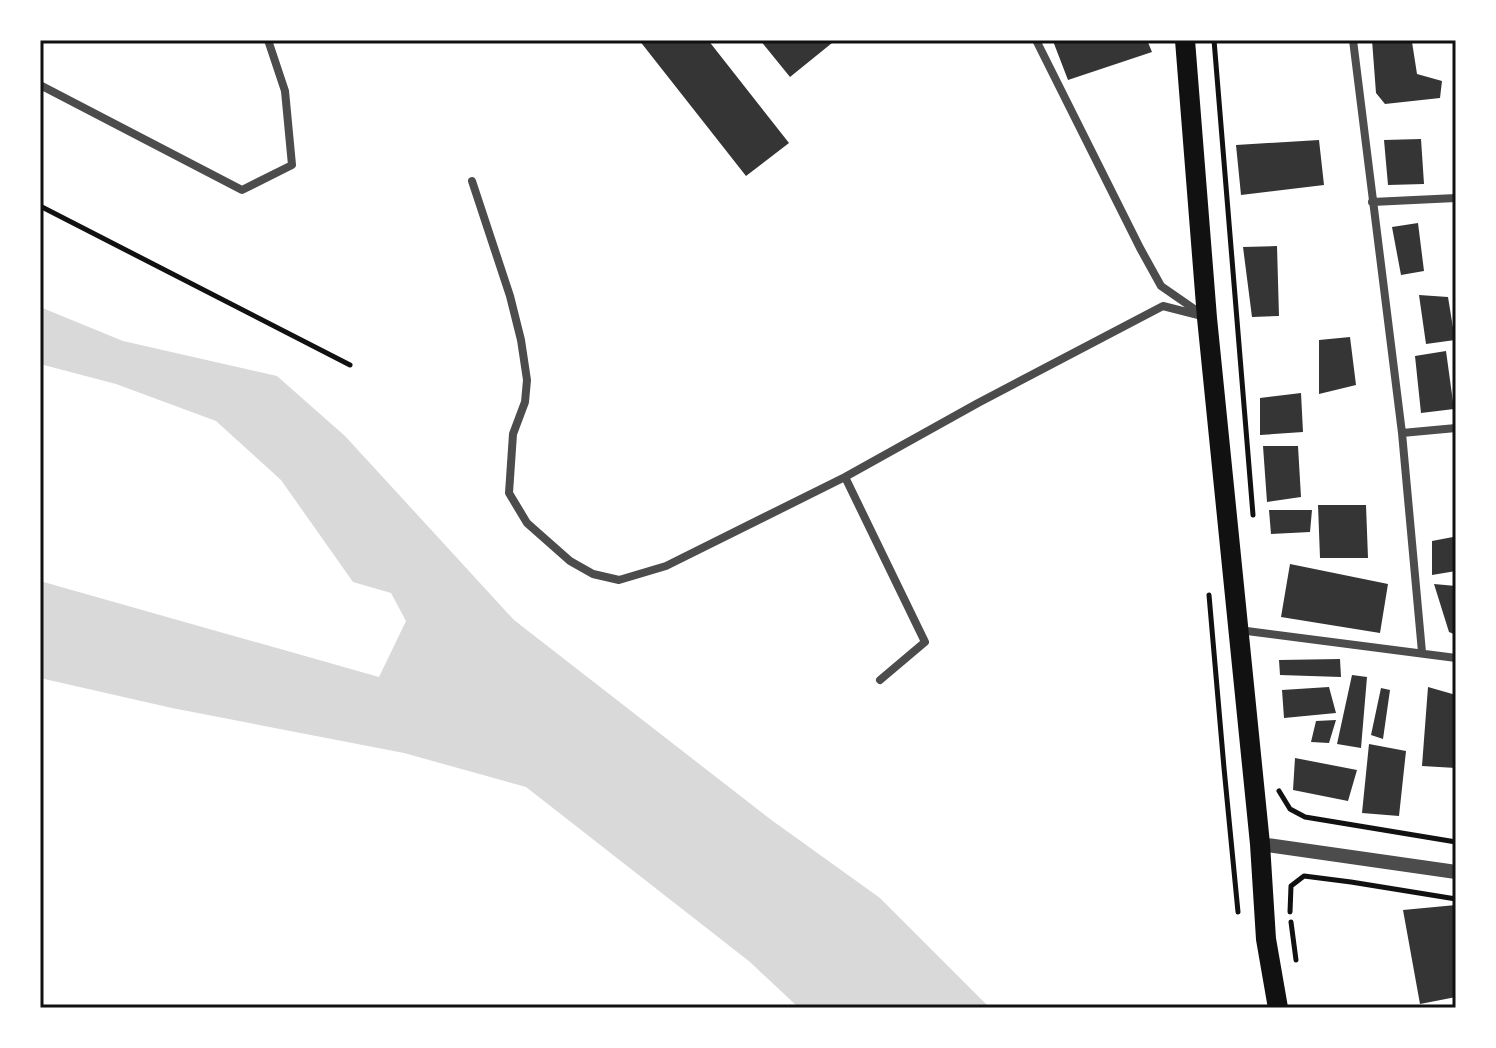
<svg xmlns="http://www.w3.org/2000/svg" width="1496" height="1048" font-family="'Sofia Sans Condensed',sans-serif">
  <style>
    .water { fill: #d9d9d9 }
    .building { fill: #353535 }
    .lines { fill: none; stroke-linecap: round; stroke-linejoin: round }
    .path { stroke: #111; stroke-width: 5 }
    .minor { stroke: #4c4c4c; stroke-width: 8 }
    .tertiary { stroke: #4c4c4c; stroke-width: 14 }
    .primary { stroke: #111; stroke-width: 20 }
    .neatline { fill: none; stroke: #111; stroke-width: 3 }
  </style>
  <rect width="100%" height="100%" fill="#fff"/>
  <path class="water" d="M 40,307 L 123,341 L 277,376 L 345,436 L 514,620 L 770,819 L 880,898 L 990,1008 L 799,1008 L 750,962 L 526,787 L 404,753 L 172,708 L 40,678 L 40,581 L 379,677 L 406,621 L 391,593 L 353,582 L 281,480 L 216,421 L 116,384 L 40,364 Z"/>
  <path class="building" d="M 639,40 L 708,40 L 789,143 L 746,176 Z
    M 760,40 L 829,40 L 832,43 L 790,77 Z
    M 1055,40 L 1147,40 L 1152,52 L 1068,80 L 1053,41 Z
    M 1372,40 L 1405,40 L 1412,42 L 1417,74 L 1442,81 L 1440,98 L 1385,104 L 1376,93 Z
    M 1421,139 L 1424,184 L 1388,185 L 1384,140 Z
    M 1319,140 L 1324,185 L 1241,195 L 1236,145 Z
    M 1418,223 L 1424,271 L 1401,275 L 1392,227 Z
    M 1277,246 L 1279,316 L 1252,317 L 1243,247 Z
    M 1419,295 L 1448,297 L 1455,340 L 1426,344 Z
    M 1350,337 L 1356,385 L 1319,394 L 1319,340 Z
    M 1446,351 L 1454,409 L 1421,413 L 1415,356 Z
    M 1301,393 L 1303,432 L 1260,435 L 1260,398 Z
    M 1263,446 L 1298,446 L 1301,497 L 1267,502 Z
    M 1318,505 L 1366,505 L 1368,558 L 1320,558 Z
    M 1269,510 L 1312,510 L 1310,532 L 1271,534 Z
    M 1453,537 L 1456,553 L 1456,571 L 1432,575 L 1432,541 Z
    M 1290,564 L 1388,584 L 1380,633 L 1281,617 Z
    M 1434,584 L 1456,586 L 1456,635 L 1449,632 Z
    M 1340,659 L 1341,677 L 1280,675 L 1279,660 Z
    M 1352,675 L 1367,677 L 1361,748 L 1337,744 Z
    M 1329,687 L 1336,713 L 1284,718 L 1282,690 Z
    M 1428,687 L 1456,695 L 1456,768 L 1422,766 Z
    M 1381,688 L 1390,690 L 1383,739 L 1371,735 Z
    M 1336,720 L 1329,743 L 1311,742 L 1316,721 Z
    M 1369,744 L 1406,751 L 1399,816 L 1362,813 Z
    M 1295,758 L 1357,770 L 1348,801 L 1293,790 Z
    M 1456,905 L 1456,997 L 1420,1004 L 1403,910 Z"/>
  <g class="lines">
    <path class="path" d="M 1214,40 L 1253,515
      M 40,206 L 350,365
      M 1209,595 L 1224,768 L 1238,912
      M 1279,791 L 1290,809 L 1305,817 L 1456,842
      M 1290,912 L 1291,886 L 1304,876 L 1351,882 L 1456,899
      M 1291,922 L 1296,960"/>
    <path class="minor" d="M 1036,40 L 1140,248 L 1161,286 L 1200,313
      M 1353,40 L 1402,433 L 1422,652
      M 40,85 L 242,190 L 292,165 L 285,91 L 268,40
      M 472,181 L 510,296 L 521,340 L 527,380 L 525,402 L 513,434 L 509,493 L 527,523 L 570,561 L 593,574 L 619,580 L 666,566 L 845,477 L 978,403 L 1163,306 L 1206,317
      M 1372,202 L 1456,198
      M 1402,433 L 1456,428
      M 845,477 L 925,642 L 880,680
      M 1239,630 L 1456,658"/>
    <path class="tertiary" d="M 1260,844 L 1456,872"/>
    <path class="primary" d="M 1185,40 L 1207,318 L 1260,844 L 1266,939 L 1278,1008"/>
  </g>
  <rect width="1496" height="1048" fill="none" stroke="#ffffff" stroke-width="84"/>
  <rect x="42" y="42" width="1412" height="964" class="neatline"/>
</svg>
